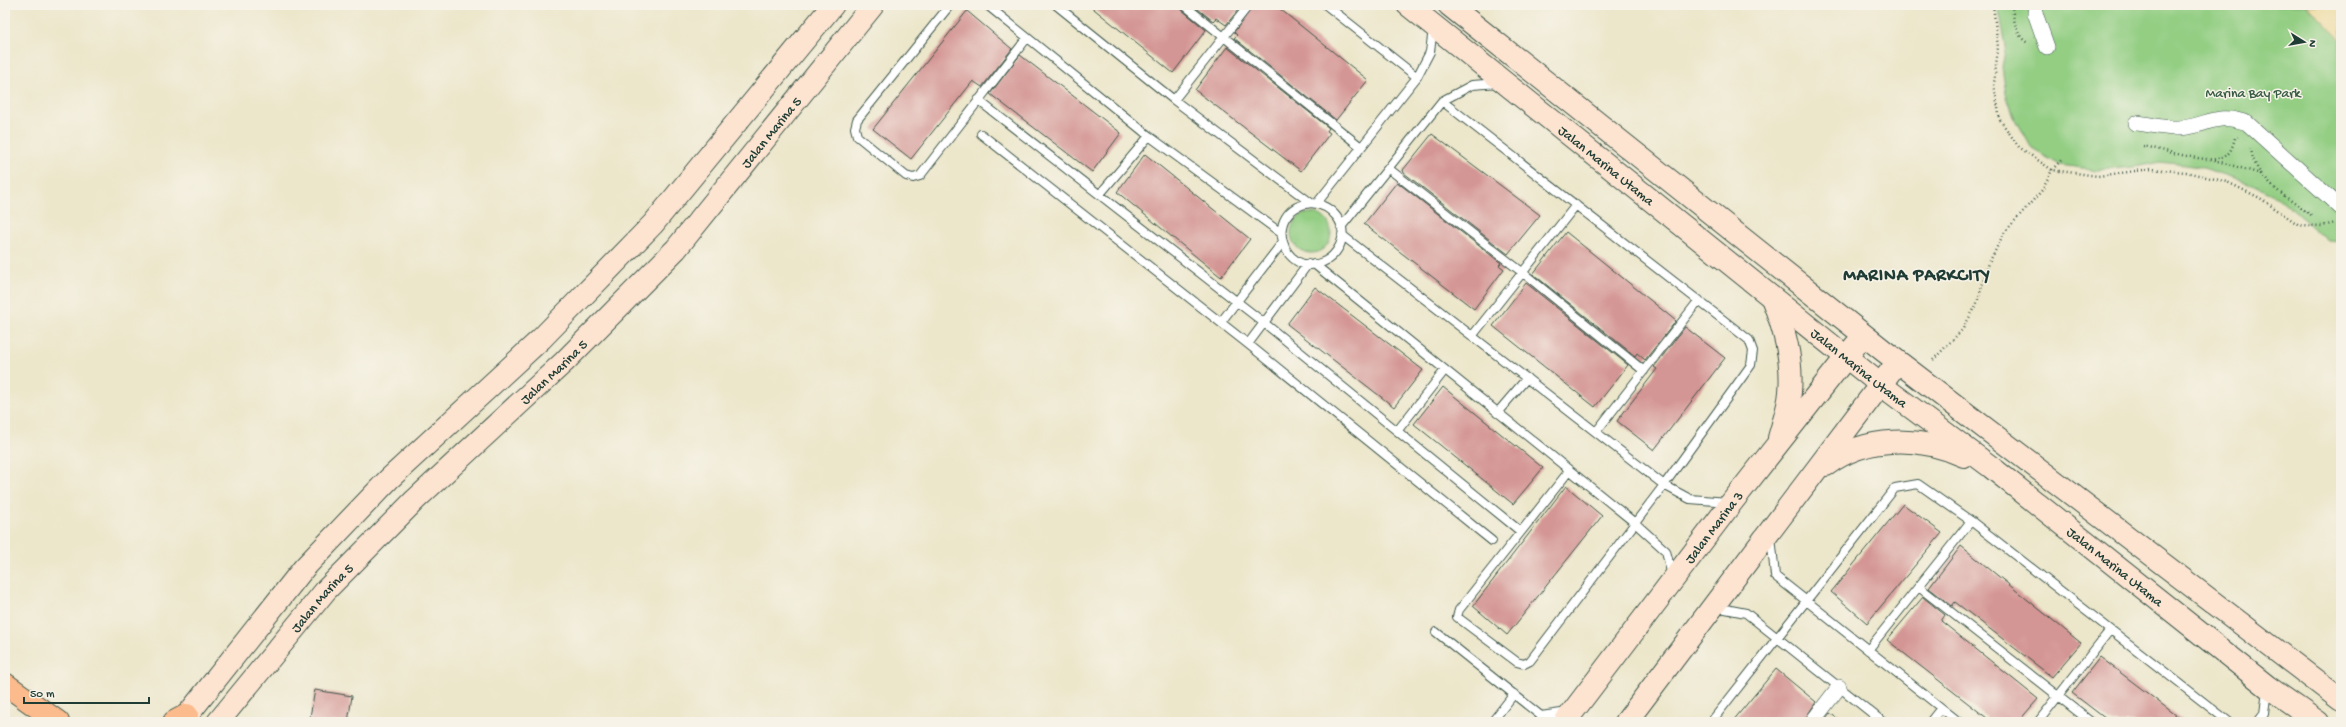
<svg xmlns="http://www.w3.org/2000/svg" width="2346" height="727" font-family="'Gochi Hand',sans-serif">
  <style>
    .green { fill: #93ce83; stroke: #59865c }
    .sand { fill: #eeda9e; stroke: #868c69 }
    .building { fill: #d49694 }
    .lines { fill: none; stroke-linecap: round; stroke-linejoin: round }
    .lane-casing { stroke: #3e564a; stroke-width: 10 }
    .street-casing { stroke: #3e564a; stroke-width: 16 }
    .secondary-casing { stroke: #3e564a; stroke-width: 24 }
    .primary-casing { stroke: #3e564a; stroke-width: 24 }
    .path { stroke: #3e564a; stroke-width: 2.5; stroke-dasharray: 1 3; stroke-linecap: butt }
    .lane { stroke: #fff; stroke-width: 8 }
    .street { stroke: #fff; stroke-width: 15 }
    .secondary { stroke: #fde4d1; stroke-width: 22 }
    .primary { stroke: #fbbb8d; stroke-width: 22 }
    .labels { text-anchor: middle; stroke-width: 3; stroke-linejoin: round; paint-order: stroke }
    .park-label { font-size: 14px; fill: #365a44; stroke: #f7f3e8 }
    .street-label { font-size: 14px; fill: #1f3d34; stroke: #f7f3e8 }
    .district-label { font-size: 18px; font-weight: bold; letter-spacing: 1px; fill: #1f3d34; stroke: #f7f3e8 }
  </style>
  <rect width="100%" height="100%" fill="#f7f3e8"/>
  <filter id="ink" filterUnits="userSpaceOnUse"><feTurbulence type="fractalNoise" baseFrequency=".025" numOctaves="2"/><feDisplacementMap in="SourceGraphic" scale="8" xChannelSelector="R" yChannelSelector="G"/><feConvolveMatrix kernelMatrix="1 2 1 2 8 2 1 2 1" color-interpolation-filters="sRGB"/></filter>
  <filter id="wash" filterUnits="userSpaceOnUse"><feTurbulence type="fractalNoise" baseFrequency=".012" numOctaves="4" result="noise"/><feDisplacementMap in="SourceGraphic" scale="16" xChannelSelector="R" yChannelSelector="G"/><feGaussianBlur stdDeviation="0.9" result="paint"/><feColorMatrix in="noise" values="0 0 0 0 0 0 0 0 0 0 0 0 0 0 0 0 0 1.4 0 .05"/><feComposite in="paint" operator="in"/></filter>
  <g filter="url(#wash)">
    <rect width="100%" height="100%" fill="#ece6ca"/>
    <path class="green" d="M 1998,5 L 2307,5 L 2341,40 L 2341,242 L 2328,241 L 2278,197 L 2241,180 L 2200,167 L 2161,162 L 2134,167 L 2098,170 L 2060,165 L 2032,149 L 2013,114 L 2006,94 L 2002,67 L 2006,46 Z
      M1291 233a20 20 0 1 1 40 0a20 20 0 1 1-40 0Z"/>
    <path class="sand" d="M 2307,5 L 2341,5 L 2341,40 Z"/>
    <g id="blocks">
      <path class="building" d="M 1089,5 L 1179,5 L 1181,9 L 1206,30 L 1173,73 Z
        M 1193,5 L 1242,5 L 1226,25 L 1216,18 L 1213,21 Z
        M 1254,5 L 1275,5 L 1368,80 L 1336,120 L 1234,38 L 1237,35 L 1234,32 Z
        M 967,11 L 1012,49 L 982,87 L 973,81 L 911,159 L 873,129 Z
        M 1227,47 L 1329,128 L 1327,131 L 1330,133 L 1301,171 L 1195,90 Z
        M 1020,55 L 1121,133 L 1092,172 L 990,94 Z
        M 1432,134 L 1540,215 L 1508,254 L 1404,173 L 1403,170 Z
        M 1145,154 L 1250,239 L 1221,277 L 1117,192 Z
        M 1397,182 L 1501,263 L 1499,265 L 1504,269 L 1474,309 L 1364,224 Z
        M 1566,232 L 1676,321 L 1645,360 L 1637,353 L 1635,356 L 1533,274 Z
        M 1526,283 L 1628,365 L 1595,407 L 1493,326 Z
        M 1315,287 L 1423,370 L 1394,407 L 1287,324 Z
        M 1685,327 L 1725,358 L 1654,450 L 1617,421 L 1657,369 L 1654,367 Z
        M 1443,387 L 1543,468 L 1513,504 L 1414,424 Z
        M 1566,486 L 1602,516 L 1507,635 L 1473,606 Z
        M 1903,504 L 1942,533 L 1867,623 L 1831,592 Z
        M 1961,546 L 2081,643 L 2052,677 L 1955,602 L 1952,606 L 1929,588 Z
        M 1923,597 L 1945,615 L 1941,621 L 2038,699 L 2018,722 L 1992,722 L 1887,640 Z
        M 2100,657 L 2185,722 L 2110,722 L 2072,693 Z
        M 1776,669 L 1816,702 L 1803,722 L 1732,722 Z
        M 315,690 L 352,696 L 348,722 L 309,722 Z
        M 1830,713 L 1842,722 L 1823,722 Z"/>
    </g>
  </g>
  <g filter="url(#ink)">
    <use href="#blocks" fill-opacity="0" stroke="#3e564a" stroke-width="1"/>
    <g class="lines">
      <defs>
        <path id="lane" d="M 950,5 L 857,120 L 855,128 L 857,136 L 906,176 L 913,178 L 920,176 L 1027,38
          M 987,5 L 1149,136 L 1281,233
          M 1056,5 L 1174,100 L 1311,203 C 1332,205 1349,224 1340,245 C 1336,253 1331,259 1323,262 C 1283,280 1260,209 1311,203
          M 1184,5 L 1361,147
          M 1326,5 L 1417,77
          M 978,100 L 1263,322 L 1520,531
          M 1174,100 L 1249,5
          M 1442,101 L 1749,340 L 1753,351 L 1751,365 L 1664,485 L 1530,661 L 1524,664 L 1517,662 L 1457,617 L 1459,610 L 1569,471
          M 981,134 L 1248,344 L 1492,541
          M 1389,169 L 1522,272 L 1644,371
          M 1100,194 L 1149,136
          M 1317,203 L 1417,77 L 1430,52 L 1433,28
          M 1341,227 L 1442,101 L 1472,85 L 1499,83
          M 1342,235 L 1664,485 L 1690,499 L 1728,502
          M 1314,264 L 1635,523 L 1666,551 L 1672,576
          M 1221,322 L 1282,243
          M 1473,335 L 1576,205
          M 1248,344 L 1308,264
          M 1497,413 L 1527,378
          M 1398,430 L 1445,370
          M 1596,432 L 1699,300
          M 1771,536 L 1775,576 L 1959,722
          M 1919,587 L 2091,722
          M 1715,607 L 1746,613 L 1883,722
          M 1436,632 L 1541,716 L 1542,722
          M 1868,650 L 1971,521
          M 1541,716 L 1568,712
          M 1492,722 L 1514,694
          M 1711,722 L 1895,488 L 1918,484 L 1971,521 L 2229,722
          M 1930,722 L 1941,708
          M 2038,722 L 2110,630
          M 2258,722 L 2264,714 L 2267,689"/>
        <path id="street" d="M 2036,5 L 2035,13 L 2047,47
          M 2136,123 C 2149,124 2163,128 2177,128 C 2205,128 2215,111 2247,123 L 2341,208
          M 1812,722 L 1839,687"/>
        <g id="secondary">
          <path id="s1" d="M 1408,5 L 1881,385 L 1991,467 L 2268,687 L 2318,722"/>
          <path d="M 1449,5 L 1884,351 L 2341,700"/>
          <path d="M 1772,298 C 1784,328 1793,359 1790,392 C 1789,407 1783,423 1779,438"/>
          <path d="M 1826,465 C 1867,435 1919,436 1964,456"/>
          <path d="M 182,722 L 304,568 L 389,479 L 541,339 L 653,224 L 833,5"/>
          <path id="s2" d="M 218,722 L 326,590 L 415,500 L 564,362 L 676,249 L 873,5"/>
          <path id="s3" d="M 1565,722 L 1732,502 L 1855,346"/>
          <path d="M 1626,722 L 1890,372"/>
        </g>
        <path id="primary" d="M 5,684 L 58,722
          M 174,722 L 187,715"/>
      </defs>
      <use href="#lane" class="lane-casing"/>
      <use href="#street" class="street-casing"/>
      <use href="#secondary" class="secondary-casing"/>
      <use href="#primary" class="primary-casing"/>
      <path class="path" d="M 1993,5 L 1998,47 L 1994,84 L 2000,120 L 2019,147 L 2052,170 L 2098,176 L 2151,169 L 2186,172 L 2227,182 L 2260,198 L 2299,225 L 2322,226 L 2336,223
        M 2012,5 C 2013,17 2016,37 2028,43
        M 2143,146 C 2162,149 2208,165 2224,157 C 2231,153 2233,145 2235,138 L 2238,137
        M 2251,148 C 2254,180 2287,197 2311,215
        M 2214,160 L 2261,174
        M 1933,360 L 1962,330 L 1976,306 L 1989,263 L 2004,233 L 2043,189 L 2052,170 L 2062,159
        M 126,722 L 126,720"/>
      <use href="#lane" class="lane"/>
      <use href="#street" class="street"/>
      <use href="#secondary" class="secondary"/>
      <use href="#primary" class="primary"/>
    </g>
  </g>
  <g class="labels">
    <g class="park-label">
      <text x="2253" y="97">Marina Bay Park</text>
    </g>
    <g class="street-label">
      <text dy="5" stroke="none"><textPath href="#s2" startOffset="810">Jalan Marina 5</textPath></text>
      <text dy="5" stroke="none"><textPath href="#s1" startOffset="255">Jalan Marina Utama</textPath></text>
      <text dy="5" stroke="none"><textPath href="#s1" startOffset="579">Jalan Marina Utama</textPath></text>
      <text dy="5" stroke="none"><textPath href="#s2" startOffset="486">Jalan Marina 5</textPath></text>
      <text dy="5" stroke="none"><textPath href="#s3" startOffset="245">Jalan Marina 3</textPath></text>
      <text dy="5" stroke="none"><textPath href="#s1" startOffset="903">Jalan Marina Utama</textPath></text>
      <text dy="5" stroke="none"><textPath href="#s2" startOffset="162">Jalan Marina 5</textPath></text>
    </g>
    <g class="district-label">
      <text x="1917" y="280">MARINA PARKCITY</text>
    </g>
  </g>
  <rect width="2346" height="727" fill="none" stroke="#f7f3e8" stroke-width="20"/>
  <g transform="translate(2304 42) rotate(101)" stroke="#f7f3e8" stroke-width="3" paint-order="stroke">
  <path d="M0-3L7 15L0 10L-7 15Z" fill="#1f3d34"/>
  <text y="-6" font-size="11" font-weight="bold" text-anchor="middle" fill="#1f3d34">N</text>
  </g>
  <path d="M24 697v6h125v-6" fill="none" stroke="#1f3d34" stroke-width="2"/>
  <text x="30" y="697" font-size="12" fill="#1f3d34" stroke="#f7f3e8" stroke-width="3" paint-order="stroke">50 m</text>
</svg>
